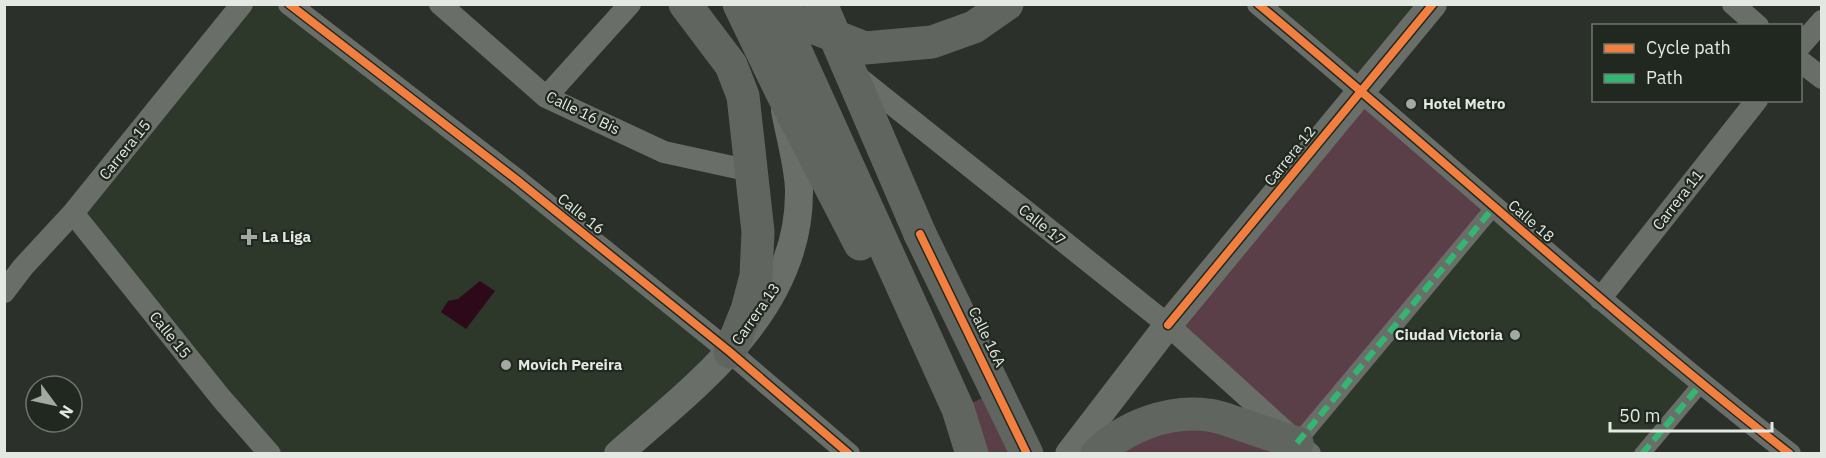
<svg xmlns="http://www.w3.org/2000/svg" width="1826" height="458" font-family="'IBM Plex Sans',sans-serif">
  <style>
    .built { fill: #2d382b }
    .green { fill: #5b3f48 }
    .water { fill: #2d091a }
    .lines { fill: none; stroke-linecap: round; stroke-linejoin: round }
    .pedestrian { stroke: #696e69; stroke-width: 16 }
    .minor { stroke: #696e69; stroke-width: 22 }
    .tertiary { stroke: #696e69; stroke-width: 28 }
    .primary { stroke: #60665f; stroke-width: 33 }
    .primary-bridge { stroke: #60665f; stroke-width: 33 }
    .quiet { stroke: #33b770; stroke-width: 6; stroke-dasharray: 12 6; stroke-linecap: butt }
    .cycleway-casing { stroke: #20281f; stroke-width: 11 }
    .cycleway { stroke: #f27e40; stroke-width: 8 }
    .poi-dot { fill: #a3a8a2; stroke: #20281f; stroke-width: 2 }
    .labels { text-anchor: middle; stroke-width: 4.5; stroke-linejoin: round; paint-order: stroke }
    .poi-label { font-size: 15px; font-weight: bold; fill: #e3e8e2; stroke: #20281f; text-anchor: start }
    .street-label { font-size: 15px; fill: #e3e8e2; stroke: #20281f }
  </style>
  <rect width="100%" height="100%" fill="#2b302b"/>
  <path class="built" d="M 242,5 L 289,5 L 730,352 L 618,453 L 270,453 L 73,213 Z
    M 1258,5 L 1433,5 L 1361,90 Z
    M 1494,207 L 1701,384 L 1642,453 L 1310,454 L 1297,443 Z"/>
  <path class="green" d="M 1361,90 L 1494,207 L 1288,453 L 1097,454 L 1152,421 L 1296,442 L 1168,325 Z
    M 985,397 L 1011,453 L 979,453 L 958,409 Z"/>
  <path class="water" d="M 480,281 L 495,291 L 466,329 L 441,312 L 448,301 L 458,299 Z"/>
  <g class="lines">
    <path class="pedestrian" d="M 1297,443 L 1494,207
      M 1642,454 L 1701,384"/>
    <path class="minor" d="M 289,4 L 517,180 L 730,352 L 849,454
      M 440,4 L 546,97 L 664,152 L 751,171
      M 1258,4 C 1437,153 1607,311 1790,454
      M 1733,4 L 1758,26
      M 1800,46 L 1822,21
      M 1800,61 L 1822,78
      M 853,73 L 1168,325 L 1310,454
      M 546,97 L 630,4
      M 73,213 L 221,398 L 270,454
      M 4,292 L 23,267 L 73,213 L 242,4
      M 1600,299 L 1757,100"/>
    <path class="tertiary" d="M 618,454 C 699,383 800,309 799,191 C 799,168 789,133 785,110
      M 1069,454 L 1168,325 L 1433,4"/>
    <path class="primary" d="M 685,4 L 731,65 L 743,96 L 758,232 L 756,276 L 747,310 L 730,352
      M 739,4 L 782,93 L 860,244
      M 770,6 L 779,14 L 865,48 L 932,42 L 974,27 L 1007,4
      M 779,14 L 958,409 L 972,454
      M 920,234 L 1027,454
      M 1097,454 C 1125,426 1169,410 1208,415 C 1219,416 1230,421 1240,424 C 1259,431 1278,437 1297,443"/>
    <path class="primary-bridge" d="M 821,4 L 920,234"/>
    <path class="quiet" d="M 1297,443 L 1494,207
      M 1642,454 L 1701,384"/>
    <defs>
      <path id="cycleway" d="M 289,4 L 517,180 L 730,352 L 849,454
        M 1258,4 C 1437,153 1607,311 1790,454
        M 920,234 L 1027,454
        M 1168,325 L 1433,4"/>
    </defs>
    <use href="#cycleway" class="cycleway-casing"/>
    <use href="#cycleway" class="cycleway"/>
  </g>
  <g class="poi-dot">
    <circle cx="1411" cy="104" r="6"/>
    <path d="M246 228h6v6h6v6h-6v6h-6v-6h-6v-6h6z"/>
    <circle cx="1515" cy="335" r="6"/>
    <circle cx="506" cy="365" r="6"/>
  </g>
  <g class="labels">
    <g class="poi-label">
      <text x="1423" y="109">Hotel Metro</text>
      <text x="262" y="242">La Liga</text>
      <text x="1503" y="340" text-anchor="end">Ciudad Victoria</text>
      <text x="518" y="370">Movich Pereira</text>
    </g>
    <g class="street-label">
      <text transform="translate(583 113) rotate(26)" y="5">Calle 16 Bis</text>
      <text transform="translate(125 150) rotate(-51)" y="5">Carrera 15</text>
      <text transform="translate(1290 156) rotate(-51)" y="5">Carrera 12</text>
      <text transform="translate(1678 200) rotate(-52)" y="5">Carrera 11</text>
      <text transform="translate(581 214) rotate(39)" y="5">Calle 16</text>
      <text transform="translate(1531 221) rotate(41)" y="5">Calle 18</text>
      <text transform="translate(1042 225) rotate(39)" y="5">Calle 17</text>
      <text transform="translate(756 314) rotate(-55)" y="5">Carrera 13</text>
      <text transform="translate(170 335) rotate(51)" y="5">Calle 15</text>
      <text transform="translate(987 337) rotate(64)" y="5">Calle 16A</text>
    </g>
  </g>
  <rect width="1826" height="458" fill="none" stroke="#e3e8e2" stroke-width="12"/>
  <rect x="1592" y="24" width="210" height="78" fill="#20281f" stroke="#6e756d" stroke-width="1.5"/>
  <rect x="1604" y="44" width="30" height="9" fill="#f27e40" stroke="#6e756d" stroke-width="1.5"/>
  <text x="1646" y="54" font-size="18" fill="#e3e8e2">Cycle path</text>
  <rect x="1604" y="74" width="30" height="9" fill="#33b770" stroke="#6e756d" stroke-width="1.5"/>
  <text x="1646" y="84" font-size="18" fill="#e3e8e2">Path</text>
  <g transform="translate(54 404) rotate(123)"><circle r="28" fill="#20281f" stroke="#6e756d" stroke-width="1.5"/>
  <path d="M0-4.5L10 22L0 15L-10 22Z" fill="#a3a8a2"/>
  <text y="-9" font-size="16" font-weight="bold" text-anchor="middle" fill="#e3e8e2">N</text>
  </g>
  <path d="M1610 422v9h162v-9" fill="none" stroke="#e3e8e2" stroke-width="3"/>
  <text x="1619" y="422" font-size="18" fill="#e3e8e2" stroke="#20281f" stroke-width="4.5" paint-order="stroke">50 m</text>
</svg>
